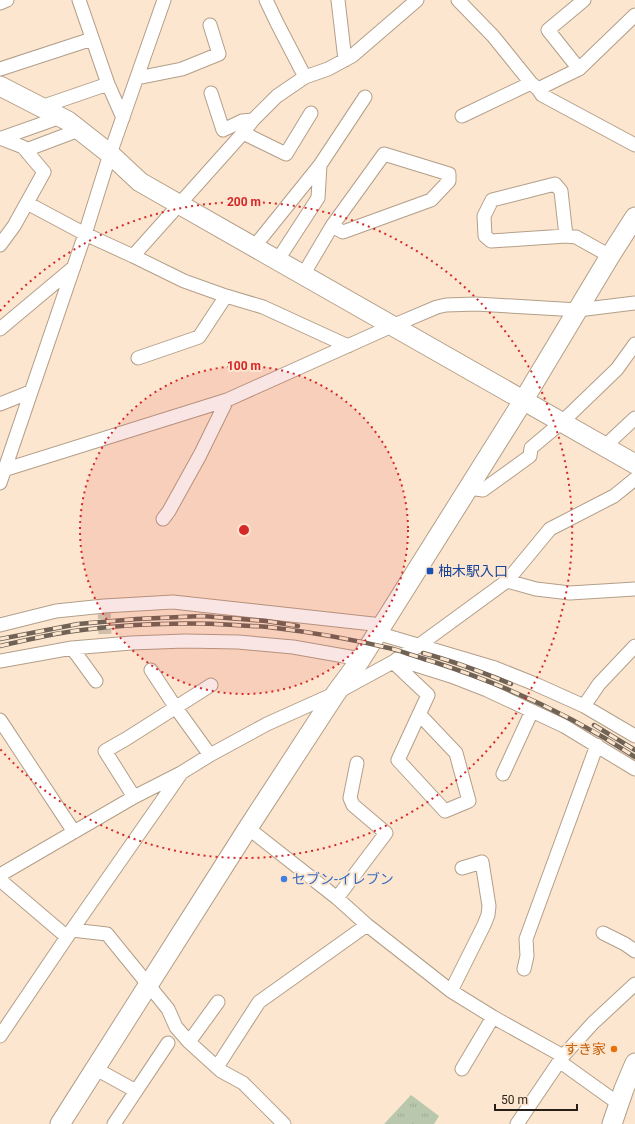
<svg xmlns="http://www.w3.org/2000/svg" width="635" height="1124" font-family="Roboto,'Noto Sans JP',sans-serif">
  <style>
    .grass { fill: url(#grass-tufts) }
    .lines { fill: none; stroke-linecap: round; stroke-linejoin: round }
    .street-tunnel { stroke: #d1beaa; stroke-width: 13; stroke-dasharray: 13 6; stroke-linecap: butt }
    .street-casing { stroke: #b39f89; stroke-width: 15 }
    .secondary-casing { stroke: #b39f89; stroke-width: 21 }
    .street { stroke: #fff; stroke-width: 13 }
    .secondary { stroke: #fff; stroke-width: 19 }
    .rail-casing { stroke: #706356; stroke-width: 4.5 }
    .rail { stroke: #fce6cf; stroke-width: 3; stroke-dasharray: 9; stroke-linecap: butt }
    .ring { fill: none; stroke: #d62828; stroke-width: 2; stroke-dasharray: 2 4 }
    .transit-dot { fill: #1a4fb4; stroke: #fce6cf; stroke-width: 1.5 }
    .shop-dot { fill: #3f7fe0; stroke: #fce6cf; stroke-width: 1.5 }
    .food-dot { fill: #e8710a; stroke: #fce6cf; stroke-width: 1.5 }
    .labels { text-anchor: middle; stroke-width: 4; stroke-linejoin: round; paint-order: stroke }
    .transit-label { font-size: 14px; fill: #164399; stroke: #fce6cf; text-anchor: start }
    .shop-label { font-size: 14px; fill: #366cbe; stroke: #fce6cf; text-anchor: start }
    .food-label { font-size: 14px; fill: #c56008; stroke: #fce6cf; text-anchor: end }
    .centre { fill: #d62828; stroke: #fce6cf; stroke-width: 2 }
    .ring-label { font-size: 12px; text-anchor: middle; font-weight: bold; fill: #d62828; stroke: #fce6cf; stroke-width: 4; stroke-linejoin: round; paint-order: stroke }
  </style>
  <defs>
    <pattern id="grass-tufts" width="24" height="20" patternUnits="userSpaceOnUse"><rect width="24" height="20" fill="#b9c8ad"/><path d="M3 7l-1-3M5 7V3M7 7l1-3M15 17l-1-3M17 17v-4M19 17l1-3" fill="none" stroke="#9fab94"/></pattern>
  </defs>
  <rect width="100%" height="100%" fill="#fce6cf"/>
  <path class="grass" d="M 411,1095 L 439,1116 L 434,1124 L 384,1124 Z"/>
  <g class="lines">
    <path class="street-tunnel" d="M 104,606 L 105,634"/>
    <defs>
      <path id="street" d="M 79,0 L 108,84 L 123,118
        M 266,0 L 277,23 L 305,77
        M 338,0 L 345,60
        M 458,0 L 493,36 L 531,83 L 538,89 L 542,95 L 635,145
        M 0,3 L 7,0
        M 0,69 L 92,39
        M 579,69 L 548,30 L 584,0
        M 137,78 L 182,69 L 219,54 L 210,25
        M 538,89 L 579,69 L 635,15
        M 211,93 L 223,130 L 242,121 L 253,120
        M 41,107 L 108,84
        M 462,116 L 531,83
        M 243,133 L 286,154 L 311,113
        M 0,138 L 23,147 L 44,172 L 14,226 L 0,245
        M 2,138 L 61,117
        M 26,150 L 79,130
        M 27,203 L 85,234 L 133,256 L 184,281 L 226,296 L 263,307 L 348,346
        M 566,236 L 561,191 L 555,184 L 492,200 L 484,216 L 485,236 L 491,241 L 566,236 L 576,237 L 610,256
        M 254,247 L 320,165
        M 133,256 L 243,133 L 253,120 L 277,96 L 305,77 L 328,69 L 352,56 L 417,0
        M 277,261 L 318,198 L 320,165 L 365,97
        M 303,275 L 332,226 L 384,154 L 449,174 L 449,181 L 431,200 L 343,232 L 332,226
        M 0,329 L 74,267
        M 138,358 L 199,337 L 226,296
        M 0,404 L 30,392
        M 604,447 L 635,418
        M 0,471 L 227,400 L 392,326 L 437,307 L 446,305 L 476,304 L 578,310 L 635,303
        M 0,483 L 85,234 L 110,154 L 164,0
        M 468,488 L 483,490 L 530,456 L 531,448 L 562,422 L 617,369 L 635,344
        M 163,519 L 169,511 L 200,455 L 227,400
        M 507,581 L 536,589 L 570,593 L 635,589
        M 0,625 L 56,611 L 104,606 L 173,602 L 382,625
        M 377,633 L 495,668 L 535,684 L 584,706 L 635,736
        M 72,648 L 96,681
        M 397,659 L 451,676 L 487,690 L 564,726 L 635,769
        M 0,661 L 72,648 L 131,643 L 185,641 L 238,642 L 293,647 L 361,659
        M 393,662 L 428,695 L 398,760 L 445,811 L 469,801 L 456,753 L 419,714
        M 151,670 L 176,708 L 210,755
        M 584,706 L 599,684 L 635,646
        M 0,720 L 74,832
        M 503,774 L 532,711
        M 134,797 L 105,751 L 126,739 L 211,685
        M 248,828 L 337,898 L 367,925 L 451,991 L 493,1017 L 563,1056
        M 0,875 L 134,797 L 181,773 L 210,755 L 267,724 L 336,693 L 393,662 L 418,646 L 507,581 L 550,529 L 614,496 L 635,479
        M 0,880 L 67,937
        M 337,898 L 386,833 L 353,805 L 350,798 L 357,763
        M 72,930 L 107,934 L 168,1009 L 176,1027 L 189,1042 L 221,1071 L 243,1083 L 284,1124
        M 603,933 L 625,944 L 635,951
        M 524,969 L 527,956 L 526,939 L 597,745
        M 451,991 L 484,925 L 488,915 L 489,906 L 482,862 L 462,868
        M 0,1036 L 67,937 L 180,775
        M 189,1042 L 218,1002
        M 559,1061 L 619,1104
        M 217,1067 L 259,1002 L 367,925
        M 96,1069 L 136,1091
        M 462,1069 L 493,1017
        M 114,1124 L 168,1043
        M 517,1124 L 563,1056 L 593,1023 L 635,984"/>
      <path id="secondary" d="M 0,86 L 68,121 L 110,154 L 140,182 L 635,464
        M 60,1124 L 248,828 L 336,693 L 361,659 L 523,401 L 610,256 L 635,217
        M 612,1124 L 624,1089 L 635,1063"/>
    </defs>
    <use href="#street" class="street-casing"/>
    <use href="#secondary" class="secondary-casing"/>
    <use href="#street" class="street"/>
    <use href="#secondary" class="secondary"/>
    <defs>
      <path id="rail" d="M 0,639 L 78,624 L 137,619 L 202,616 L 266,621 L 298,626
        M 0,646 C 27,640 54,633 82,630 C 132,624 184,622 235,625 C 246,626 257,626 268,627 C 310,632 352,639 393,649 C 407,653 420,658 434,662 C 505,685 573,716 635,757
        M 423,653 C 453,661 482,672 511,684
        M 594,725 L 635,750"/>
    </defs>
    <use href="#rail" class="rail-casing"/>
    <use href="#rail" class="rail"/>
  </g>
  <circle cx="244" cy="530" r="164" fill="#d62828" fill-opacity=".12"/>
  <g class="ring">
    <circle cx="244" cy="530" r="164"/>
    <path d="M0 311A328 328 0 1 1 0 749"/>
  </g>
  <rect class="transit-dot" x="426" y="567" width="8" height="8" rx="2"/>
  <circle class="shop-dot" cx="284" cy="879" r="4"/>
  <circle class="food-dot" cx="614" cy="1049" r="4"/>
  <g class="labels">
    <g class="transit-label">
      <text x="438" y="576">柚木駅入口</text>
    </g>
    <g class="shop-label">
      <text x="292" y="884">セブン-イレブン</text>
    </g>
    <g class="food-label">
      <text x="606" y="1054">すき家</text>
    </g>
  </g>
  <circle cx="244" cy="530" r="6" class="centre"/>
  <g class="ring-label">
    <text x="244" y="206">200 m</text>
    <text x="244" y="370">100 m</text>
  </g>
  <path d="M495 1104v6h82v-6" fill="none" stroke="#271f17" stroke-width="2"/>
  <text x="501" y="1104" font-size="12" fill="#271f17" stroke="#fce6cf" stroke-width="3" paint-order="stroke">50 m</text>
</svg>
